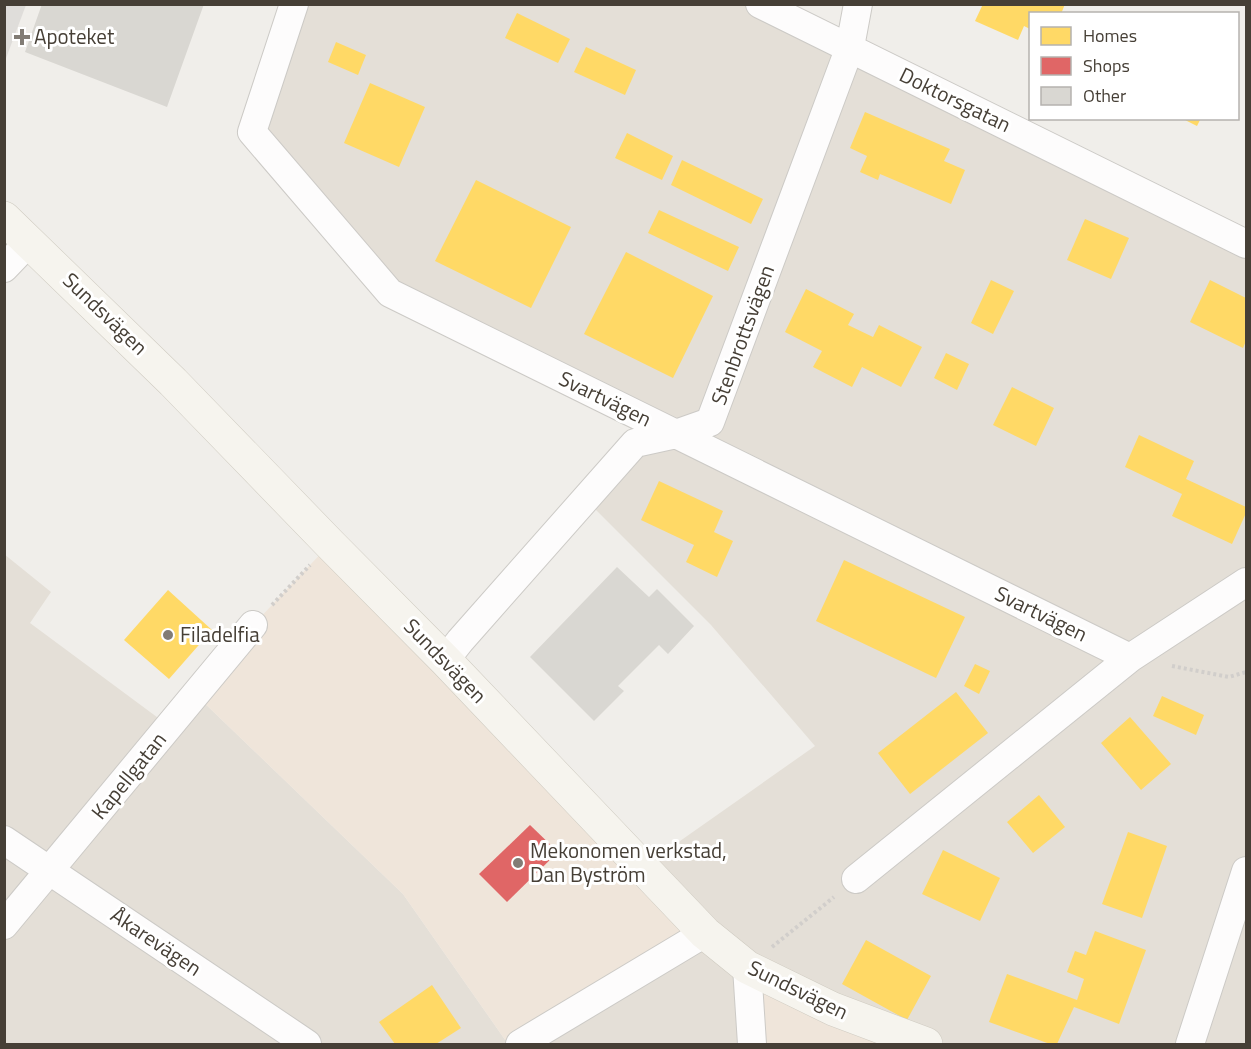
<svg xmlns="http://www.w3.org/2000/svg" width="1251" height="1049" font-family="'Titillium Web',sans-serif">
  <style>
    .residential { fill: #e4dfd7 }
    .commercial { fill: #efe5da }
    .parking { fill: #dfddda }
    .homes { fill: #ffd966 }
    .shops { fill: #e06666 }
    .building { fill: #d9d7d2 }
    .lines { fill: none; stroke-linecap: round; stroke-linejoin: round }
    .street-casing { stroke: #cccac6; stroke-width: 30 }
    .secondary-casing { stroke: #cfcbc1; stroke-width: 34 }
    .path { stroke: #d1cecb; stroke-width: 4; stroke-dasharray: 3 3; stroke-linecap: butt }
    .street { stroke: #fdfcfc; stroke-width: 28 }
    .secondary { stroke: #f6f4ee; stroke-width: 33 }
    .poi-dot { fill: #827c75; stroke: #fff; stroke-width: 2 }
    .labels { text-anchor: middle; stroke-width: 6; stroke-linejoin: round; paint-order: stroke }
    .poi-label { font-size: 21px; fill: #463f36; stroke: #fff; text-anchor: start }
    .street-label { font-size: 21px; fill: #463f36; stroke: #fff }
  </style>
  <rect width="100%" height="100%" fill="#f0eeea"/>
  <path class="residential" d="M 294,5 L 760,5 L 1246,244 L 1246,1044 L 520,1044 L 643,867 L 815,746 L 711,625 L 585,499 L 635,443 L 675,434 L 390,293 L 252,132 Z
    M 4,554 L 51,592 L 30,623 L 169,726 L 196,695 L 403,894 L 508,1044 L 5,1044 Z"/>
  <path class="commercial" d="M 330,544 L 705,933 L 508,1044 L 403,894 L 196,695 L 253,625 Z
    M 747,967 L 926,1044 L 752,1044 Z"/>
  <path class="parking" d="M 5,4 L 26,5 L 5,61 L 4,5 Z"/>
  <path class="homes" d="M 983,4 L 1065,4 L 1061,14 L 1030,14 L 1030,29 L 1024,26 L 1018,40 L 975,21 Z
    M 517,13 L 570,39 L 558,63 L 505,38 Z
    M 336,42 L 366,55 L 358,75 L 328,62 Z
    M 586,47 L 636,70 L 625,95 L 574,72 Z
    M 370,83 L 425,107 L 399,167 L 344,143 Z
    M 865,112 L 950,149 L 944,161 L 965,170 L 951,204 L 880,174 L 878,180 L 860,172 L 867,156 L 850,148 Z
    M 1181,118 L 1201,118 L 1197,126 Z
    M 627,133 L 673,156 L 662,180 L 615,158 Z
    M 682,160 L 763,199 L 751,224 L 671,185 Z
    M 476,180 L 571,227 L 531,308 L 435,261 Z
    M 659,210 L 739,247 L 728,271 L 648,233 Z
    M 1085,219 L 1129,238 L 1111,279 L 1067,260 Z
    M 626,252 L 713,296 L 673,378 L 584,334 Z
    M 991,280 L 1014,291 L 993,334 L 971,323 Z
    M 1210,280 L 1246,298 L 1246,341 L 1243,348 L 1190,322 Z
    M 806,289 L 854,314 L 848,325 L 873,337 L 879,325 L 922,347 L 901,387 L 862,367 L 852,387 L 813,367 L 822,351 L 785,332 Z
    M 946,353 L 969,364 L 957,390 L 934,378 Z
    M 1012,387 L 1054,408 L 1036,446 L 993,425 Z
    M 1139,435 L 1194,461 L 1186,479 L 1246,507 L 1246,513 L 1232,544 L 1172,516 L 1182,494 L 1125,467 Z
    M 659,481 L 723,511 L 714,532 L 733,541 L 717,577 L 686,562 L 694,545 L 641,520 Z
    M 844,560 L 965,617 L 936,678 L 816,621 Z
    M 168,590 L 212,630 L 169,679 L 124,640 Z
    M 975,664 L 990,671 L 979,694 L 964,686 Z
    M 956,692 L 988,733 L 910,794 L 878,753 Z
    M 1162,696 L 1204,715 L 1196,735 L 1153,716 Z
    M 1130,717 L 1171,764 L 1141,790 L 1101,743 Z
    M 1039,795 L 1065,827 L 1033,853 L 1007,822 Z
    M 1128,832 L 1167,846 L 1142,918 L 1102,904 Z
    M 943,850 L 1000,878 L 980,921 L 922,894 Z
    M 1095,931 L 1146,950 L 1119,1024 L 1074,1007 L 1057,1044 L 1050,1044 L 989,1022 L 1007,974 L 1077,1000 L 1084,979 L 1067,972 L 1075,951 L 1086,955 Z
    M 866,940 L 931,976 L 907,1020 L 842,984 Z
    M 432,985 L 461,1028 L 436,1044 L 395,1044 L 379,1022 Z"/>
  <path class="shops" d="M 530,825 L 558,852 L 507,902 L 479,874 Z"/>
  <path class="building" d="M 42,4 L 204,4 L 167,107 L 25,52 Z
    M 617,567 L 649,597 L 657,589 L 694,626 L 668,654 L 659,645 L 618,686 L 624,691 L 594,721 L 530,657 Z"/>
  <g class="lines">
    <defs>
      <path id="street" d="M 294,4 L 252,132 L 390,293 L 1130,658 L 856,879
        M 760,4 L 1246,244
        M 4,268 L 30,241
        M 1130,658 L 1246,582
        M 445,660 L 460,641 L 635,443 L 676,434 L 710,422 L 850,47 L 858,4
        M 4,840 L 307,1044
        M 4,925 L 253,625
        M 747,967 L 752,1044
        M 520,1044 L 705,933
        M 1190,1044 L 1246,871"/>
      <path id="secondary" d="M 4,218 L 173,382 L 330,544 L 445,660 L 705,933 L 747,967 L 833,1009 L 926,1044"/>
    </defs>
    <use href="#street" class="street-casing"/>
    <use href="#secondary" class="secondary-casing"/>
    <path class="path" d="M 272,605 L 310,565
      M 1172,666 L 1229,677 L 1246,672
      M 772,947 L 834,897"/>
    <use href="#street" class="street"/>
    <use href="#secondary" class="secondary"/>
  </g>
  <g class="poi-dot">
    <path d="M19 28h6v6h6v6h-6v6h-6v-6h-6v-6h6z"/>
    <circle cx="168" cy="635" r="6"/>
    <circle cx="518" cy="863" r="6"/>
  </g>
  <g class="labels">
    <g class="poi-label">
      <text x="34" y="44">Apoteket</text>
      <text x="180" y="642">Filadelfia</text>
      <text x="530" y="858">Mekonomen verkstad,<tspan x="530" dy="24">Dan Byström</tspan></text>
    </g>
    <g class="street-label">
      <text transform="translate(955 100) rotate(26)" y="7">Doktorsgatan</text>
      <text transform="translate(105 314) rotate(44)" y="7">Sundsvägen</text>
      <text transform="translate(743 335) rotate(-70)" y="7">Stenbrottsvägen</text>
      <text transform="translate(605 399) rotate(26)" y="7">Svartvägen</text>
      <text transform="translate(1041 614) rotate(26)" y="7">Svartvägen</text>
      <text transform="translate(445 661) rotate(46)" y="7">Sundsvägen</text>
      <text transform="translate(129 776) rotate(-51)" y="7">Kapellgatan</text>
      <text transform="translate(156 942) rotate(34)" y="7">Åkarevägen</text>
      <text transform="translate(798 990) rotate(26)" y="7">Sundsvägen</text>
    </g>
  </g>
  <rect width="1251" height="1049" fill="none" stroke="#463f36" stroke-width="12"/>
  <rect x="1029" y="12" width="210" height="108" fill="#ffffff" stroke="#b5b2af" stroke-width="1.5"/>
  <rect x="1041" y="27" width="30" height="18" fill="#ffd966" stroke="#b5b2af" stroke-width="1.5"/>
  <text x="1083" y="42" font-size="18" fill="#463f36">Homes</text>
  <rect x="1041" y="57" width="30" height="18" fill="#e06666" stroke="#b5b2af" stroke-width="1.5"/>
  <text x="1083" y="72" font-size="18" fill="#463f36">Shops</text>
  <rect x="1041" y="87" width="30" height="18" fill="#d9d7d2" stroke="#b5b2af" stroke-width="1.5"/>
  <text x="1083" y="102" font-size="18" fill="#463f36">Other</text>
</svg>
